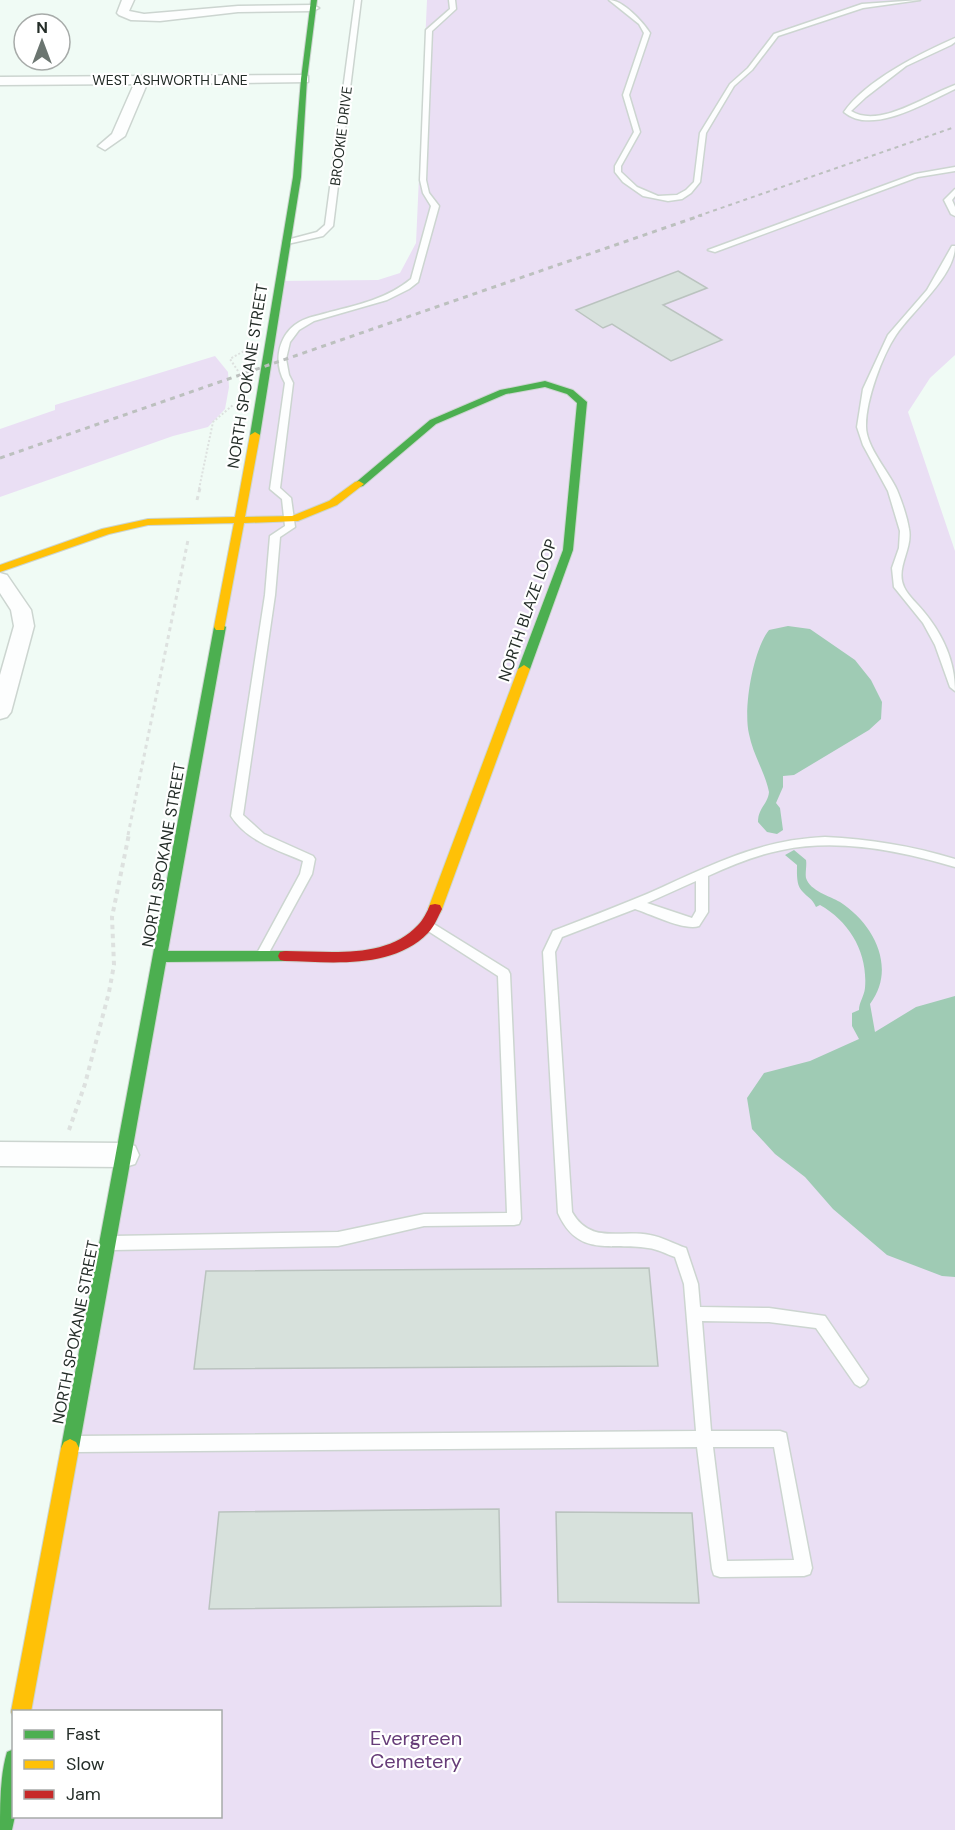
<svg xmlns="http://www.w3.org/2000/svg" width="955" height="1830" font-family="'DM Sans',sans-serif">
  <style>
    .green { fill: #eadff4 }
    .water { fill: #9fcbb4 }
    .building { fill: #d7e1dc; stroke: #bac3bf; stroke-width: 1.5 }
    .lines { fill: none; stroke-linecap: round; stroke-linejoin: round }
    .lane-casing { stroke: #ccd5d0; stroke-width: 3 }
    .street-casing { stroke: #ccd5d0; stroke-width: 3 }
    .fast-casing { stroke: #ccd5d0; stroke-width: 2 }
    .slow-casing { stroke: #ccd5d0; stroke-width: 2 }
    .jam-casing { stroke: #ccd5d0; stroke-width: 2 }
    .path-far2 { stroke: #dde1df; stroke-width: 2; stroke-dasharray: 2 2; stroke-linecap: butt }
    .path-far1 { stroke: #dde1df; stroke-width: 3; stroke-dasharray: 4 4; stroke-linecap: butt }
    .path { stroke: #dde1df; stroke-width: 4; stroke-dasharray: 4.5 4.5; stroke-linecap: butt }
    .lane { fill: #fdfefe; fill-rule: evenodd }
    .street { fill: #fdfefe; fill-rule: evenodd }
    .fast { fill: #4caf50; fill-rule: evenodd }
    .slow { fill: #ffc107; fill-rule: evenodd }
    .jam { fill: #c62828; fill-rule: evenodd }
    .rail-far1 { stroke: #bcc0be; stroke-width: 2; stroke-dasharray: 4 4; stroke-linecap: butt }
    .rail { stroke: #bcc0be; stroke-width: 3; stroke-dasharray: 5 5; stroke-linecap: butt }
    .labels { text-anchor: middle; stroke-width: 4.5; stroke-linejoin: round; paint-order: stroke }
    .far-street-label { font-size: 14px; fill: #242d28; stroke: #fff }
    .street-label { font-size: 16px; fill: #242d28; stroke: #fff }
    .near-park-label { font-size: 20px; fill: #663c78; stroke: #fff }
  </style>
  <rect width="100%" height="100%" fill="#f0fbf5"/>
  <path class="green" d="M 427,0 L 955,0 L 955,355 L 930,378 L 908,412 L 955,551 L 955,1830 L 2,1830 L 14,1816 L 220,1816 L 220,1712 L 21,1711 L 280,281 L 378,280 L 400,273 L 416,243 Z
    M 215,356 L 228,372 L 229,387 L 225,409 L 208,427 L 173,436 L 0,497 L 0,429 L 55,410 L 55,405 Z"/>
  <path class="water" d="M 788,626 L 810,629 L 855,660 L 871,680 L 882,702 L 881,719 L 869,730 L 794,775 L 783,776 L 783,787 L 776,803 L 780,808 L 783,830 L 777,834 L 767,832 L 758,822 C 758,808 768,804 769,792 C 765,772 753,755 749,734 C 743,709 753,650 769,630 Z
    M 794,850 L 806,860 C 807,865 805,873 806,878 C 810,891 830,896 840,902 C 874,924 897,968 870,1004 L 875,1032 L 916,1007 L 955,996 L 955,1277 L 942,1276 L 887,1255 L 833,1209 L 805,1177 L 775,1154 L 752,1129 L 747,1098 L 764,1073 L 810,1061 L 859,1039 L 852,1026 L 852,1013 L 859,1010 C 859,1002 864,997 865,988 C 868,953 850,922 820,905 L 816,907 C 812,898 808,898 802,891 C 796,885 797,873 797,865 L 785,855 Z"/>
  <path class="building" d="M 678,271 L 707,288 L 663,305 L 722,340 L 671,361 L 612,324 L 603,328 L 576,310 Z
    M 649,1268 L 658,1366 L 194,1369 L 206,1271 Z
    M 499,1509 L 501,1606 L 209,1609 L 219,1512 Z
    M 556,1512 L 692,1513 L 699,1603 L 558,1602 Z"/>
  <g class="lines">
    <defs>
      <path id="lane" d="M 355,0 L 361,0 L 333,226 L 323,236 L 283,245 L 283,241 L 317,232 L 325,225 Z
        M 449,0 L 455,0 L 456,9 L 432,31 L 426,180 L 429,193 L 439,206 L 418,282 L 409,289 L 387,300 L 314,321 L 299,330 L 290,342 L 286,359 L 289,375 L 293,383 L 280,488 L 291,498 L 295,527 L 280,537 L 275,595 L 243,815 L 264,834 L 313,856 L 315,859 L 312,874 L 266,958 L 258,958 L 256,955 L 300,874 L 303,861 C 277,850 247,841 231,816 L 265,595 L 270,536 L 285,526 L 282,499 L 270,489 L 285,383 C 272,361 279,331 303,320 C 312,316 321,315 330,312 C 359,305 388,298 411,279 L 431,206 L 423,193 L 420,180 L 426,30 L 450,9 Z
        M 609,0 C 623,0 643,22 650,33 L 629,95 L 640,132 L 621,166 L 621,172 L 637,187 L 658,196 L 677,195 L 686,190 L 694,182 L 700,133 L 730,84 L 748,68 L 774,34 L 862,4 L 920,0 L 863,8 L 778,36 L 752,70 L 734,86 L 706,133 L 700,182 L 691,193 L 682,199 L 668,201 L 643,196 L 623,182 L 615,172 L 615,166 L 634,132 L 623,95 L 644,33 L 639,24 Z
        M 955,38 L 955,42 L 951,45 L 906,66 L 866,97 L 851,111 C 879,129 927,95 955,85 L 955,89 C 927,102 872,136 844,112 C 865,81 921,53 955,38 Z
        M 955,167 L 955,171 L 918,177 L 715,252 L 708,250 L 915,174 Z
        M 955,189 L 955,196 L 952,200 L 955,207 L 955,216 L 951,214 L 944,200 Z
        M 952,246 L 955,246 C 955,276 912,311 896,335 C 882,356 866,400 866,425 C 865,446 889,472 897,490 C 902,502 907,517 909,529 C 913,549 895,568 904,587 C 908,596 918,604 924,612 C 943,635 955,661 955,691 L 950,687 L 935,645 L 923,623 L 894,587 L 892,568 L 899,548 L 900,531 L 888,491 L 863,445 L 857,427 L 863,389 L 888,335 L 927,290 Z
        M 825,837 C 870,839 912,846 955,859 L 955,867 C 901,851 839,838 782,850 C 756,855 732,865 708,876 L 708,912 L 699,926 C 684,931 651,914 635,909 L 562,937 L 555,952 L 572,1212 C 591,1245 619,1229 650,1235 C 662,1237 674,1244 686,1248 L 698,1284 L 700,1307 L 769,1308 L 825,1316 L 868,1379 L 865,1384 L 860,1387 L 855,1384 L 816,1328 L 769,1322 L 702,1321 L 711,1431 L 780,1431 L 786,1433 L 812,1568 L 810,1574 L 804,1576 L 720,1577 L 714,1575 L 712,1569 L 697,1447 L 77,1452 L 71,1450 L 69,1444 L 71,1438 L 77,1436 L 696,1431 L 684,1284 L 675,1257 C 666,1254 658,1249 648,1248 C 610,1242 578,1258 558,1213 L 543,952 L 553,931 C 584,919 616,907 647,894 C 708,867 756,840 825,837 ZM 696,881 L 696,911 L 692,918 L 647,903 ZM 713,1447 L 774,1447 L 794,1560 L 727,1561 Z
        M 429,921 L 508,970 L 510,974 L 521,1219 L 519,1224 L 514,1225 L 424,1226 L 338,1246 L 113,1250 L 108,1248 L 106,1243 L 108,1238 L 113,1236 L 338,1232 L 424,1214 L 507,1213 L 498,976 L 425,929 L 423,926 L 425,923 Z"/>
      <path id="street" d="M 122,0 L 134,0 L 129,11 L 144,14 L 238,6 L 313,5 L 319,8 L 313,11 L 238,12 L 160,21 L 131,20 L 119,15 L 117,13 Z
        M 304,75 L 308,76 L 308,82 L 147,84 L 125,136 L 105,150 L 98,146 L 112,134 L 134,84 L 0,85 L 0,77 Z
        M 0,573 L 7,575 L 31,610 L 34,626 L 11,712 L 7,717 L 0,719 L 0,675 L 14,626 L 11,610 L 0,593 Z
        M 0,1142 L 125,1143 L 135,1146 L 139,1155 L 135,1164 L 125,1167 L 0,1166 Z"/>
      <path id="fast" d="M 311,0 L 317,0 L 307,79 L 301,177 L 260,435 L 255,438 L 250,435 L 293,177 L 301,79 Z
        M 545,381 L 573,390 L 587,402 L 573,550 L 530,669 L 524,673 L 518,669 L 563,550 L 577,403 L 567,394 L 545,387 L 506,394 L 436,424 L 363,486 L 359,487 L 354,484 L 430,420 L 500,390 Z
        M 220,623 L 226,627 L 168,951 L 285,951 L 290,952 L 292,956 L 290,960 L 285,961 L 166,962 L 79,1448 L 76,1454 L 70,1457 L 64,1454 L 61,1448 L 214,627 Z
        M 14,1749 L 15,1816 L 12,1830 L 0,1830 C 0,1804 0,1776 7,1752 Z"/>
      <path id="slow" d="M 255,432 L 260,435 L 245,517 L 292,516 L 329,501 L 355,482 L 359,481 L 364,484 L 337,505 L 298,521 L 244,523 L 224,630 L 216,630 L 214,627 L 234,523 L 148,525 L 109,534 L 0,572 L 0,565 L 102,529 L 148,519 L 235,517 L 250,435 Z
        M 524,665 L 530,669 L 442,909 L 440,913 L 430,913 L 428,909 L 518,669 Z
        M 70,1439 L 76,1442 L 79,1448 L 31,1712 L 14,1712 L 14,1718 L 11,1712 L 61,1448 L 64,1442 Z"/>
      <path id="jam" d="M 435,904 L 440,905 L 442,909 C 438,917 434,927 428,933 C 392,970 331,962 285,961 L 280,960 L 278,956 L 280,952 L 285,951 C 328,951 386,960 418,925 C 423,920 427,912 430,905 Z"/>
    </defs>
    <use href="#lane" class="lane-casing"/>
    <use href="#street" class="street-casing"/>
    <use href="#fast" class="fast-casing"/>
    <use href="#slow" class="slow-casing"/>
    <use href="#jam" class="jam-casing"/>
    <path class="path-far2" d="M 238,371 L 230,359 L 244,351
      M 199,489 L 213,422 L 233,405"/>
    <path class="path-far1" d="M 197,500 L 200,488
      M 128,835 L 188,540"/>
    <path class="path" d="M 69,1130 L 85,1084 L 109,992 L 114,965 L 112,917 L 129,834"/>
    <use href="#lane" class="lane"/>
    <use href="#street" class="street"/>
    <use href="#fast" class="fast"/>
    <use href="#slow" class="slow"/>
    <use href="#jam" class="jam"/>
    <path class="rail-far1" d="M 698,216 L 955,127"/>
    <path class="rail" d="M 0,458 L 702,215"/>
  </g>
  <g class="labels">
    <g class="far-street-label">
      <text x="170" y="85">WEST ASHWORTH LANE</text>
      <text transform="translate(341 136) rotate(-83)" y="5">BROOKIE DRIVE</text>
    </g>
    <g class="street-label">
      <text transform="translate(247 376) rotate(-81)" y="6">NORTH SPOKANE STREET</text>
      <text transform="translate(527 610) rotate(-71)" y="6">NORTH BLAZE LOOP</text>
      <text transform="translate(163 855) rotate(-80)" y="6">NORTH SPOKANE STREET</text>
      <text transform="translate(75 1332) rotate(-79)" y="6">NORTH SPOKANE STREET</text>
    </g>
    <g class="near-park-label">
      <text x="416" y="1745">Evergreen<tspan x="416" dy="23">Cemetery</tspan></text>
    </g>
  </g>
  <rect x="12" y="1710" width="210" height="108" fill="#ffffff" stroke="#a7aba9" stroke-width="1.5"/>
  <rect x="24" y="1730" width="30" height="9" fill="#4caf50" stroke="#a7aba9" stroke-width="1.5"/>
  <text x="66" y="1740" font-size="18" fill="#242d28">Fast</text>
  <rect x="24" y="1760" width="30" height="9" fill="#ffc107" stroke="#a7aba9" stroke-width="1.5"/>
  <text x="66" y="1770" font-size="18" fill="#242d28">Slow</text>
  <rect x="24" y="1790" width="30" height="9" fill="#c62828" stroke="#a7aba9" stroke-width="1.5"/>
  <text x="66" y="1800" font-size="18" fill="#242d28">Jam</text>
  <g transform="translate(42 42)"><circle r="28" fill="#ffffff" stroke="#a7aba9" stroke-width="1.5"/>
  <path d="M0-4.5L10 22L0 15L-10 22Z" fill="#6b7570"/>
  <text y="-9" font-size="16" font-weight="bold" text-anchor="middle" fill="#242d28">N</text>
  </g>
</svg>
